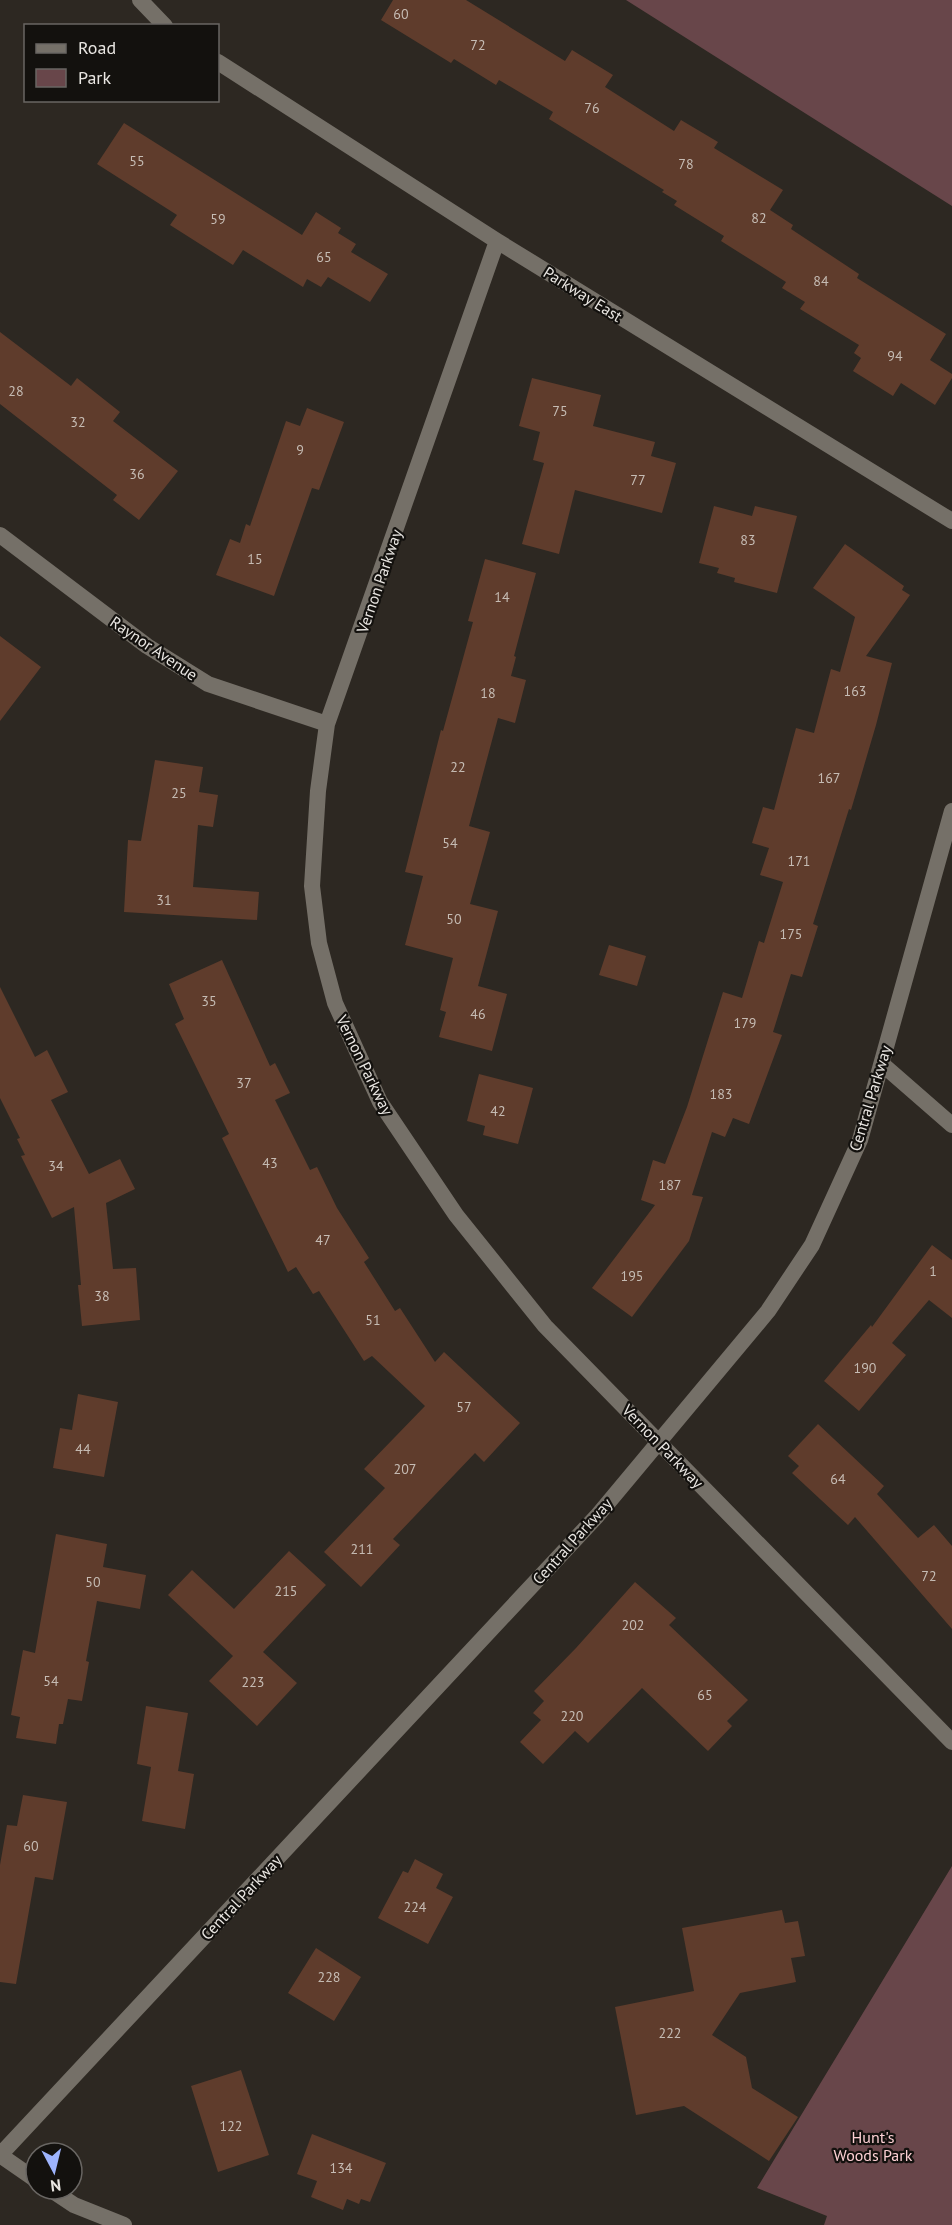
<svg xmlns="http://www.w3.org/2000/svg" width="952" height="2225" font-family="'PT Sans',sans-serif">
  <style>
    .green { fill: #68464a }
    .building { fill: #5f3c2c }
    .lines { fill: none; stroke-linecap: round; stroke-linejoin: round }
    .minor { stroke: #757068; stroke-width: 16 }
    .labels { text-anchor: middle; stroke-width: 4.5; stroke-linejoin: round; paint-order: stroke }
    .number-label { font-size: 14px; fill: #c6bcb4 }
    .street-label { font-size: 16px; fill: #e9e6e2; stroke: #13110e }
    .park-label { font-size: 16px; fill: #fdd0d4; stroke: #13110e }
  </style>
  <rect width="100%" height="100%" fill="#2d2822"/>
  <path class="green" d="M 626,0 L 952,0 L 952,206 Z
    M 952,1866 L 952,2225 L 824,2225 L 827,2216 L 757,2188 Z"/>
  <path class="building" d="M 393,0 L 466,0 L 565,61 L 572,50 L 613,75 L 605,87 L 674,131 L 681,120 L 718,142 L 714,148 L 783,190 L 770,210 L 793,225 L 791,229 L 859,274 L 857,278 L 946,334 L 930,360 L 952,374 L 952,378 L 935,405 L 901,383 L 893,396 L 853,371 L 861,358 L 854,353 L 859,345 L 800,309 L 805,302 L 782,288 L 786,282 L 721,241 L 724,236 L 674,205 L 677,201 L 662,192 L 664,190 L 549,119 L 553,112 L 499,80 L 496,85 L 454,59 L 451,63 L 381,20 Z
    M 124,123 L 302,235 L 316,212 L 341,228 L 338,233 L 356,244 L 351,252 L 388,274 L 370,302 L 328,277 L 321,287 L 307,279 L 303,287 L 243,250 L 233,265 L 170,225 L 177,215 L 97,164 Z
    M 0,332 L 71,386 L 77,378 L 120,412 L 113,421 L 178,471 L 139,520 L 113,500 L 117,495 L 0,404 Z
    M 532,378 L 601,395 L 593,426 L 655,442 L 651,456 L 676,463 L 662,513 L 575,490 L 559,554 L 522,544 L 544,463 L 533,460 L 540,432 L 519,426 Z
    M 307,408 L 344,422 L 319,490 L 312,488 L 274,596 L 216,575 L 230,539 L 240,543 L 246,524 L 250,526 L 286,421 L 300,426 Z
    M 714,506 L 752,516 L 755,506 L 797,516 L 777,593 L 734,582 L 735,578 L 717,573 L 719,568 L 699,563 Z
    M 845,544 L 904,586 L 902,590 L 910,595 L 866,656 L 892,663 L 876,725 L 851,810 L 849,809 L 813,924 L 818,926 L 802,977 L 791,974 L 773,1032 L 782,1035 L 749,1124 L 733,1118 L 725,1137 L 712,1132 L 692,1195 L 703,1197 L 689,1241 L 632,1317 L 592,1288 L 655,1205 L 641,1200 L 653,1160 L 665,1164 L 687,1107 L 723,992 L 742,998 L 759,941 L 764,943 L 783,882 L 760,875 L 769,848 L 752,843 L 763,807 L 774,810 L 796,728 L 814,733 L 831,669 L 840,672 L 855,617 L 813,588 Z
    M 485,559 L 536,573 L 514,656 L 516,657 L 511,676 L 526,680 L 515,723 L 498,718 L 469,826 L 490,832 L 470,904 L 498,911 L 478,986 L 507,994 L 492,1051 L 439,1037 L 446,1012 L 440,1010 L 453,958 L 405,945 L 423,876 L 405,872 L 441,730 L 443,731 L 473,622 L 468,621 Z
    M 0,636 L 41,667 L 0,721 Z
    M 155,760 L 203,767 L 199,792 L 218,795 L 213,827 L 198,825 L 193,887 L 259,892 L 257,920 L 124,912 L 128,840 L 141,841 Z
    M 609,945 L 646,956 L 637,986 L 599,975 Z
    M 222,960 L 270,1066 L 275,1063 L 290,1093 L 275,1100 L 310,1170 L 317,1167 L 337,1208 L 369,1258 L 364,1262 L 395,1311 L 400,1308 L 435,1362 L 444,1352 L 520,1423 L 484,1462 L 475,1453 L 393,1539 L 400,1545 L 361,1587 L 324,1552 L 385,1488 L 364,1469 L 425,1406 L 372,1356 L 364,1361 L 319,1291 L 313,1294 L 296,1267 L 288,1272 L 222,1138 L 229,1134 L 175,1024 L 184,1019 L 169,984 Z
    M 0,987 L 35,1057 L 47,1050 L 68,1092 L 51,1100 L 89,1174 L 120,1159 L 135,1189 L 106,1203 L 113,1269 L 136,1268 L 140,1320 L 82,1326 L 78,1285 L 81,1285 L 74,1207 L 52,1218 L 21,1156 L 25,1155 L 17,1139 L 20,1138 L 0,1098 Z
    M 479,1074 L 533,1088 L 518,1144 L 483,1135 L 485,1126 L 467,1121 Z
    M 932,1245 L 952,1260 L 952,1318 L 929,1300 L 892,1343 L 906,1355 L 859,1411 L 824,1381 L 871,1325 L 872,1327 Z
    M 78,1394 L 118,1402 L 104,1477 L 53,1468 L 60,1428 L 72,1430 Z
    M 818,1424 L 884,1486 L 877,1494 L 918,1538 L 934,1525 L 952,1546 L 952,1629 L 855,1517 L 848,1525 L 792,1473 L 799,1466 L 788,1456 Z
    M 56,1534 L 107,1544 L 103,1567 L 146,1575 L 140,1609 L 97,1601 L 86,1661 L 89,1662 L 82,1701 L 68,1699 L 63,1724 L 59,1724 L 56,1744 L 16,1738 L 20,1717 L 11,1715 L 23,1650 L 35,1653 Z
    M 289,1551 L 326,1585 L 263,1652 L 297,1683 L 257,1726 L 209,1681 L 233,1656 L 168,1595 L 192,1570 L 234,1609 Z
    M 635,1582 L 676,1618 L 669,1625 L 748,1700 L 727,1721 L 732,1726 L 708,1751 L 642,1688 L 588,1743 L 575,1731 L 543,1764 L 520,1742 L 541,1720 L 533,1713 L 544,1701 L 534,1691 L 576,1648 Z
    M 146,1706 L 188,1713 L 178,1771 L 194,1774 L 185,1829 L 142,1821 L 151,1767 L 137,1764 Z
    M 23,1795 L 67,1802 L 53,1880 L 35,1877 L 16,1984 L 0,1982 L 0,1865 L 7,1825 L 17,1826 Z
    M 415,1859 L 443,1874 L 436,1888 L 453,1897 L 428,1944 L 378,1918 L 403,1871 L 408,1873 Z
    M 782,1910 L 785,1923 L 798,1921 L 805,1956 L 791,1958 L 796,1982 L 740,1993 L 712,2035 L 746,2057 L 752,2088 L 798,2117 L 769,2161 L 684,2106 L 636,2115 L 615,2007 L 694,1991 L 682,1928 Z
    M 316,1948 L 361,1977 L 334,2021 L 288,1993 Z
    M 241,2070 L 269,2155 L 218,2172 L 191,2086 Z
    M 312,2134 L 386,2163 L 370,2202 L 361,2199 L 359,2204 L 347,2199 L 343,2210 L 311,2197 L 317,2181 L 297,2174 Z"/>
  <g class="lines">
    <path class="minor" d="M 140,0 L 165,26
      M 218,62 L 497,241 L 952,521
      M 497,241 L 327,724 L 318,791 L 312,886 L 319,943 L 335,1003 L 380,1102 L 456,1215 L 545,1326 L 952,1742
      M 0,535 L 147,646 L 208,684 L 327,724
      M 882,1064 L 952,1125
      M 0,2155 L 597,1516 L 768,1311 L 812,1245 L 860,1140 L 952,811
      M 0,2155 L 36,2180
      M 50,2189 L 74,2205 L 124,2225"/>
  </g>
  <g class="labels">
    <g class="number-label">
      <text x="401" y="19">60</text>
      <text x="478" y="50">72</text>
      <text x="592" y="113">76</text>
      <text x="137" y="166">55</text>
      <text x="686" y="169">78</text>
      <text x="759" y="223">82</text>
      <text x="218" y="224">59</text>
      <text x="324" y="262">65</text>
      <text x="821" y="286">84</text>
      <text x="895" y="361">94</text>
      <text x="16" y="396">28</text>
      <text x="560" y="416">75</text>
      <text x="78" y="427">32</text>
      <text x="300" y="455">9</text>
      <text x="137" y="479">36</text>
      <text x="638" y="485">77</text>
      <text x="748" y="545">83</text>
      <text x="255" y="564">15</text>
      <text x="502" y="602">14</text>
      <text x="855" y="696">163</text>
      <text x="488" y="698">18</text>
      <text x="458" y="772">22</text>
      <text x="829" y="783">167</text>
      <text x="179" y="798">25</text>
      <text x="450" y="848">54</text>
      <text x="799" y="866">171</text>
      <text x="164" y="905">31</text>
      <text x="454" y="924">50</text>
      <text x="791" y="939">175</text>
      <text x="209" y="1006">35</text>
      <text x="478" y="1019">46</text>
      <text x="745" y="1028">179</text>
      <text x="244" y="1088">37</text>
      <text x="721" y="1099">183</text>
      <text x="498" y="1116">42</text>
      <text x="270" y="1168">43</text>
      <text x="56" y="1171">34</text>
      <text x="670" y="1190">187</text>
      <text x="323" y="1245">47</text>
      <text x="933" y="1276">1</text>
      <text x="632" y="1281">195</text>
      <text x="102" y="1301">38</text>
      <text x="373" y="1325">51</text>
      <text x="865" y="1373">190</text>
      <text x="464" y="1412">57</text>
      <text x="83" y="1454">44</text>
      <text x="405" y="1474">207</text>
      <text x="838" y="1484">64</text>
      <text x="362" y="1554">211</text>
      <text x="929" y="1581">72</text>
      <text x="93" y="1587">50</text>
      <text x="286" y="1596">215</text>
      <text x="633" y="1630">202</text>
      <text x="51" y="1686">54</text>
      <text x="253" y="1687">223</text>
      <text x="705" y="1700">65</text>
      <text x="572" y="1721">220</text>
      <text x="31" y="1851">60</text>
      <text x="415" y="1912">224</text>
      <text x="329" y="1982">228</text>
      <text x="670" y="2038">222</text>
      <text x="231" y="2131">122</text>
      <text x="341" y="2173">134</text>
    </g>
    <g class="street-label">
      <text transform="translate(583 294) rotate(32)" y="6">Parkway East</text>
      <text transform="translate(379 581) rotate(-71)" y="6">Vernon Parkway</text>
      <text transform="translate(154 648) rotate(34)" y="6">Raynor Avenue</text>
      <text transform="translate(365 1065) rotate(64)" y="6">Vernon Parkway</text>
      <text transform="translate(870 1098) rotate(-73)" y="6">Central Parkway</text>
      <text transform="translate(663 1446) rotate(46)" y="6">Vernon Parkway</text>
      <text transform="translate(572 1541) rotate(-48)" y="6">Central Parkway</text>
      <text transform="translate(241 1897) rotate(-47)" y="6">Central Parkway</text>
    </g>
    <g class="park-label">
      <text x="873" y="2143">Hunt's<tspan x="873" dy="18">Woods Park</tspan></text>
    </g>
  </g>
  <rect x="24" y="24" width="195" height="78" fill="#13110e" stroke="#696663" stroke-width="1.5"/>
  <rect x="36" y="44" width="30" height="9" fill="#757068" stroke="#696663" stroke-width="1.5"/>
  <text x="78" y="54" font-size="18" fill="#e9e6e2">Road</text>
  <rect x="36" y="69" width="30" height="18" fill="#68464a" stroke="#696663" stroke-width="1.5"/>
  <text x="78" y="84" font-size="18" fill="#e9e6e2">Park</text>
  <g transform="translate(54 2171) rotate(173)"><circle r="28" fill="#13110e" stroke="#696663" stroke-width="1.5"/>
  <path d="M0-4.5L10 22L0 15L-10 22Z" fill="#9eb4fd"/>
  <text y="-9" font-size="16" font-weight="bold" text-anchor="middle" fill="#e9e6e2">N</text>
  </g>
</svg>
